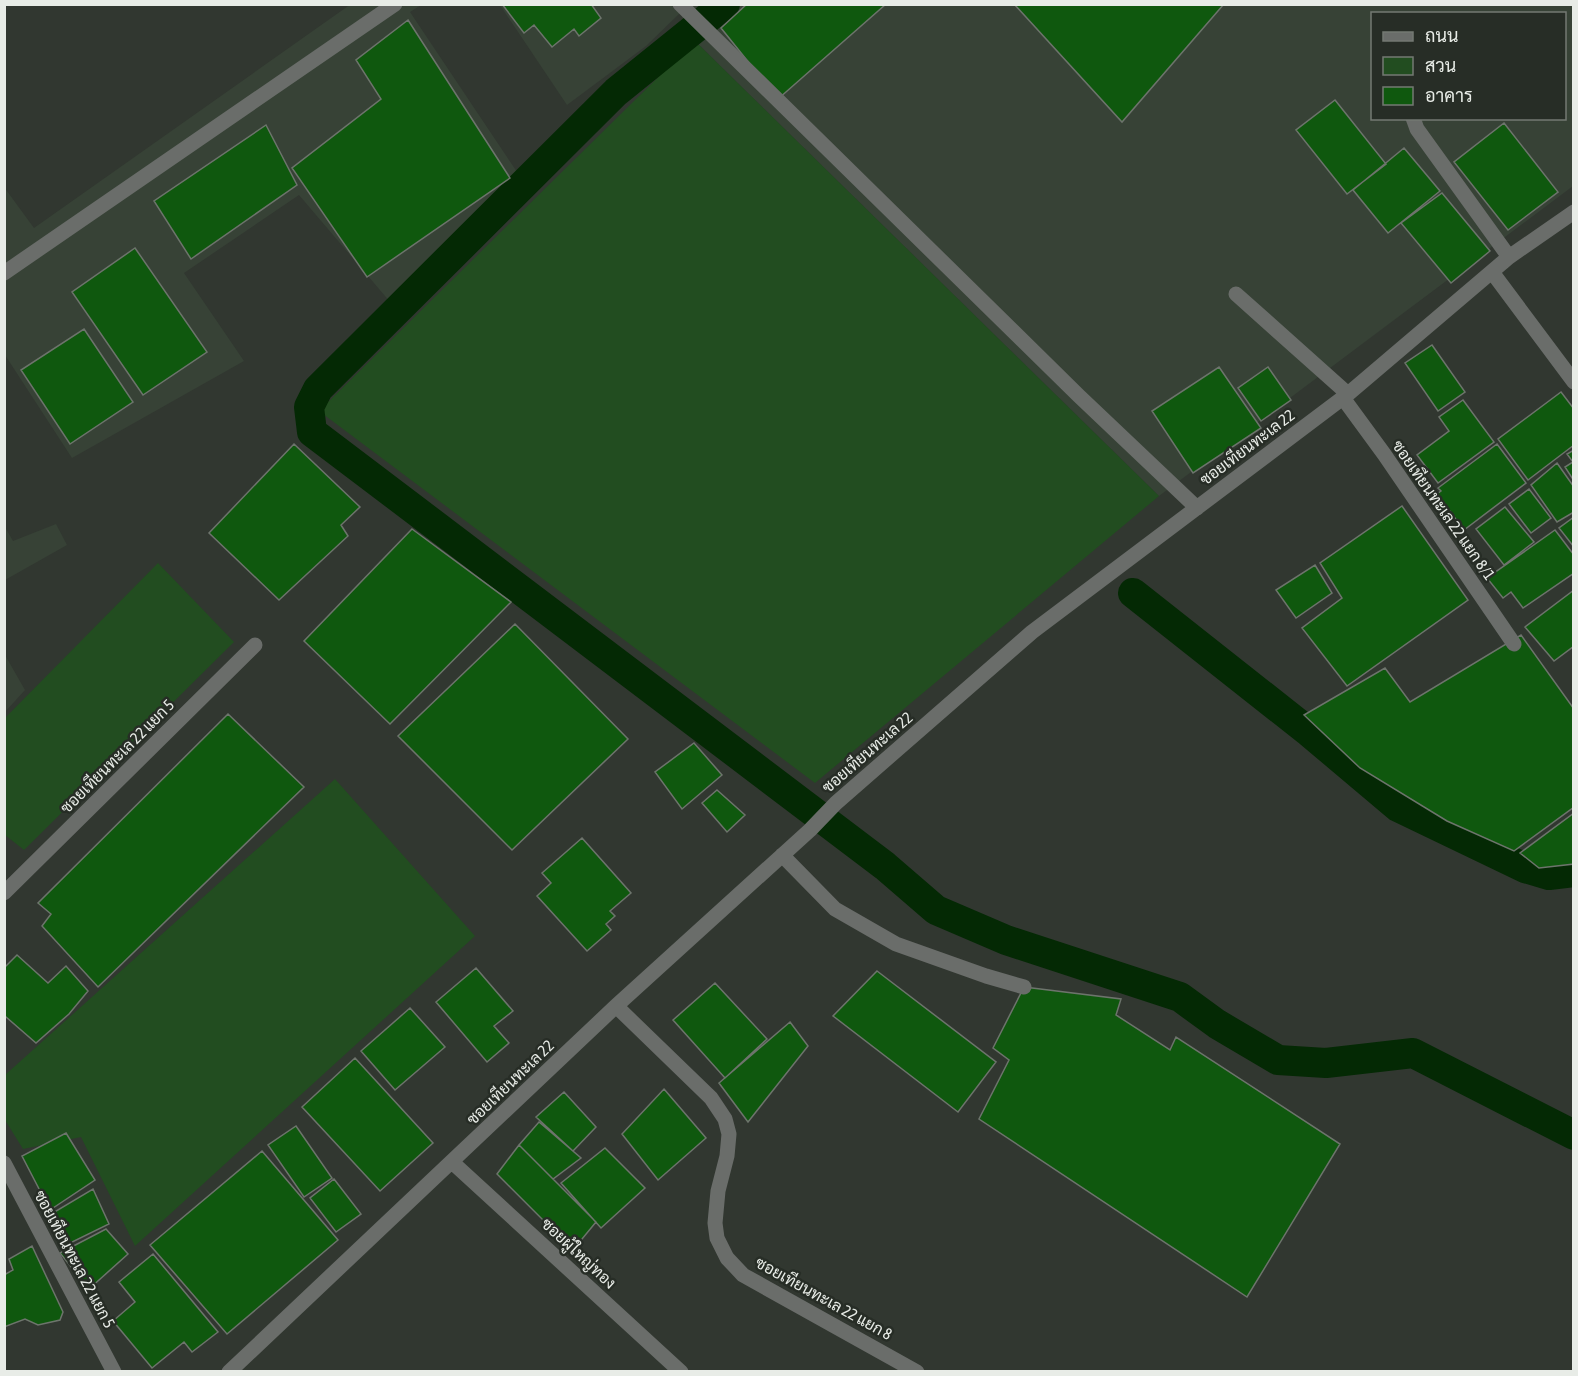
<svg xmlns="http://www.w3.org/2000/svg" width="1578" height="1376" font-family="'Asap Condensed',Sarabun,sans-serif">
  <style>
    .built { fill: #374236; fill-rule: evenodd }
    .green { fill: #224d20 }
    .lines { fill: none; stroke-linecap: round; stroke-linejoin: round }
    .canal { stroke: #042904; stroke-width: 30 }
    .building { fill: #0f580e; stroke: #6d746c; stroke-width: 1.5 }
    .minor { stroke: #6a6d6a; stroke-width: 15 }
    .labels { text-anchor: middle; stroke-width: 5; stroke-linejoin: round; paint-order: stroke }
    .street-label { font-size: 16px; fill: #e8ece7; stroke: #272d26 }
  </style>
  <rect width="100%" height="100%" fill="#313730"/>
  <path class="built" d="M 351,4 L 421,5 L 410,12 L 519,175 L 391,303 L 299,195 L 184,273 L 244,361 L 72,458 L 5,355 L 4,187 L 34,228 Z
    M 500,5 L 1573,5 L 1573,186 L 1159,496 L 695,41 L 680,13 L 646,46 L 567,105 ZM 1372,14 L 1564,14 L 1564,118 L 1372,118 Z
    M 56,524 L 67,545 L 5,580 L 5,527 L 13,541 Z
    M 5,655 L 25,690 L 5,712 L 4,712 Z"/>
  <path class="green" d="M 695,41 L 1159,496 L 815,783 L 319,411 Z
    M 158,563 L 234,642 L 24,850 L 5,835 L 5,718 Z
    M 335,779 L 475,936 L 135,1246 L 81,1137 L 23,1149 L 5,1120 L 5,1075 Z"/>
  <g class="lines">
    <path class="canal" d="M 725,4 L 616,92 L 318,389 L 309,407 L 312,432 L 885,866 L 936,910 L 1006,940 L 1180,997 L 1217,1024 L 1278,1060 L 1326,1063 L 1413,1053 L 1574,1135
      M 1133,593 L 1309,732 L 1398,807 L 1525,868 L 1549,875 L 1574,872"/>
  </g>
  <path class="building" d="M 502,4 L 591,4 L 601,18 L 579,36 L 574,29 L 552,47 L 534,25 L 524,33 Z
    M 747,4 L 886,4 L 778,99 L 721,28 Z
    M 1014,4 L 1224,4 L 1122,122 Z
    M 408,20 L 510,178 L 367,277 L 292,168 L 381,99 L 356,60 Z
    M 1335,100 L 1386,164 L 1347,194 L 1296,130 Z
    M 1504,123 L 1558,192 L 1508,230 L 1454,162 Z
    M 266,125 L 297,185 L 191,259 L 154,201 Z
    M 1404,148 L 1440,191 L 1388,233 L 1353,190 Z
    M 1442,193 L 1490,251 L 1451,283 L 1401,223 Z
    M 135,248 L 207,352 L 143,395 L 72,292 Z
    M 84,329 L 133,402 L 70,444 L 21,370 Z
    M 1432,345 L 1465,392 L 1438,411 L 1405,363 Z
    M 1219,367 L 1261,428 L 1193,473 L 1152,411 Z
    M 1268,367 L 1291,400 L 1261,421 L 1238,388 Z
    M 1561,392 L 1574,409 L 1574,445 L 1528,480 L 1498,439 Z
    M 1463,400 L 1494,442 L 1438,483 L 1417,455 L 1449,431 L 1439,417 Z
    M 294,444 L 360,507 L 341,525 L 348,536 L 279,600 L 209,533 Z
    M 1497,444 L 1526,483 L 1464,530 L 1437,494 L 1441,491 L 1438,488 Z
    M 1574,450 L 1574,481 L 1565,467 L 1573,462 L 1567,454 Z
    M 1557,463 L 1574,487 L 1574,512 L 1557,522 L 1531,485 Z
    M 1529,489 L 1551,518 L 1531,533 L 1509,504 Z
    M 1402,506 L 1468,600 L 1347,686 L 1302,628 L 1342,598 L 1320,563 Z
    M 1505,507 L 1534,542 L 1504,565 L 1476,529 Z
    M 1574,517 L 1574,547 L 1559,528 Z
    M 412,529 L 511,602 L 390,724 L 304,641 Z
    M 1555,530 L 1574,555 L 1574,573 L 1523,608 L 1511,592 L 1503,598 L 1487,578 Z
    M 1315,565 L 1332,593 L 1296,618 L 1276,590 Z
    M 1574,590 L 1574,646 L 1554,661 L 1525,627 Z
    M 515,624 L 628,739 L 512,850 L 398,736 Z
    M 1521,635 L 1574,709 L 1574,807 L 1514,851 L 1447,821 L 1360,768 L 1304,715 L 1385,668 L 1410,702 Z
    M 228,714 L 304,787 L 98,987 L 42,926 L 51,914 L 38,903 Z
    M 694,743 L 722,775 L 682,809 L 655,772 Z
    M 717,790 L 745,815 L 727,832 L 702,803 Z
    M 1574,813 L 1574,864 L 1539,868 L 1520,853 Z
    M 582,838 L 631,893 L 610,911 L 615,916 L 606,924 L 611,930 L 587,951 L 537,896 L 551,883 L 542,873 Z
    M 17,955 L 48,983 L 66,966 L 88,991 L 69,1014 L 36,1043 L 6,1017 L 4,1019 L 4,968 Z
    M 476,968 L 513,1011 L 494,1026 L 509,1043 L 487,1062 L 436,1002 Z
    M 877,971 L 996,1062 L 958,1112 L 833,1016 Z
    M 715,983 L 767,1039 L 725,1078 L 673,1020 Z
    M 1024,987 L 1121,999 L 1116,1015 L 1170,1050 L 1176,1037 L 1340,1144 L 1247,1297 L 979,1119 L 1009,1060 L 993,1048 Z
    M 410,1008 L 445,1047 L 395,1090 L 361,1051 Z
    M 790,1022 L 808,1046 L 748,1122 L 719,1083 Z
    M 355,1058 L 433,1143 L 380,1191 L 302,1107 Z
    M 664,1089 L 706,1138 L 658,1180 L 622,1134 Z
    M 564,1092 L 596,1127 L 573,1151 L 536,1117 Z
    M 539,1122 L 581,1158 L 553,1179 L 519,1145 Z
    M 296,1126 L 332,1178 L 304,1197 L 268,1145 Z
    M 66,1133 L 95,1180 L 50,1210 L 22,1156 Z
    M 519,1145 L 596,1222 L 573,1250 L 497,1174 Z
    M 605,1148 L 645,1188 L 601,1228 L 561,1183 Z
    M 262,1151 L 338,1240 L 227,1334 L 150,1245 Z
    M 334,1179 L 361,1214 L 336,1232 L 310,1198 Z
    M 93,1189 L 109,1224 L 62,1247 L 46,1217 Z
    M 106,1229 L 128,1254 L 89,1289 L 60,1253 Z
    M 32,1246 L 63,1312 L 60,1320 L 38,1325 L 25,1319 L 4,1327 L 4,1275 L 13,1270 L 9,1259 Z
    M 153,1254 L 218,1332 L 192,1352 L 184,1342 L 152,1368 L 113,1321 L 135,1302 L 119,1282 Z"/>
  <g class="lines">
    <path class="minor" d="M 680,4 L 1079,396 L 1197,508
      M 1413,118 L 1417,129 L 1509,257
      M 1492,272 L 1574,382
      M 4,273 L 395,4
      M 1236,294 L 1348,394
      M 1343,398 L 1384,454 L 1514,644
      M 782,855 L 835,909 L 896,944 L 986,976 L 1024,987
      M 4,893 L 255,645
      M 616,1006 L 711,1098 L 725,1119 L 729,1134 L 727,1156 L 718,1191 L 715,1223 L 717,1238 L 727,1258 L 743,1275 L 917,1372
      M 452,1162 L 681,1372
      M 4,1163 L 114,1372
      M 229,1372 L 616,1006 L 810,830 L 836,803 L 1032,632 L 1348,394 L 1509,257 L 1574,212"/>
  </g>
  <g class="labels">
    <g class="street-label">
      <text transform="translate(1247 447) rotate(-37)" y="6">ซอยเทียนทะเล 22</text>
      <text transform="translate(1444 510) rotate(55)" y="6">ซอยเทียนทะเล 22 แยก 8/1</text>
      <text transform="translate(867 752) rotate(-41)" y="6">ซอยเทียนทะเล 22</text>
      <text transform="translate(117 756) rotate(-45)" y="6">ซอยเทียนทะเล 22 แยก 5</text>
      <text transform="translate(510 1082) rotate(-44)" y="6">ซอยเทียนทะเล 22</text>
      <text transform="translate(579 1253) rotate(43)" y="6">ซอยผู้ใหญ่ทอง</text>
      <text transform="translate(75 1259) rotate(62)" y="6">ซอยเทียนทะเล 22 แยก 5</text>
      <text transform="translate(824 1298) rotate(29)" y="6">ซอยเทียนทะเล 22 แยก 8</text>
    </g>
  </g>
  <rect width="1578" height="1376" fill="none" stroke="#e8ece7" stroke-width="12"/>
  <rect x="1371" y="12" width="195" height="108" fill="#272d26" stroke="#747973" stroke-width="1.5"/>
  <rect x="1383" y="32" width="30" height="9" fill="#6a6d6a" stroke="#747973" stroke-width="1.5"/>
  <text x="1425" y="42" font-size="18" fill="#e8ece7">ถนน</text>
  <rect x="1383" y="57" width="30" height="18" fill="#224d20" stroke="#747973" stroke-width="1.5"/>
  <text x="1425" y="72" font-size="18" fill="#e8ece7">สวน</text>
  <rect x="1383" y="87" width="30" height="18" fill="#0f580e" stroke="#747973" stroke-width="1.5"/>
  <text x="1425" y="102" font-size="18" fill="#e8ece7">อาคาร</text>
</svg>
